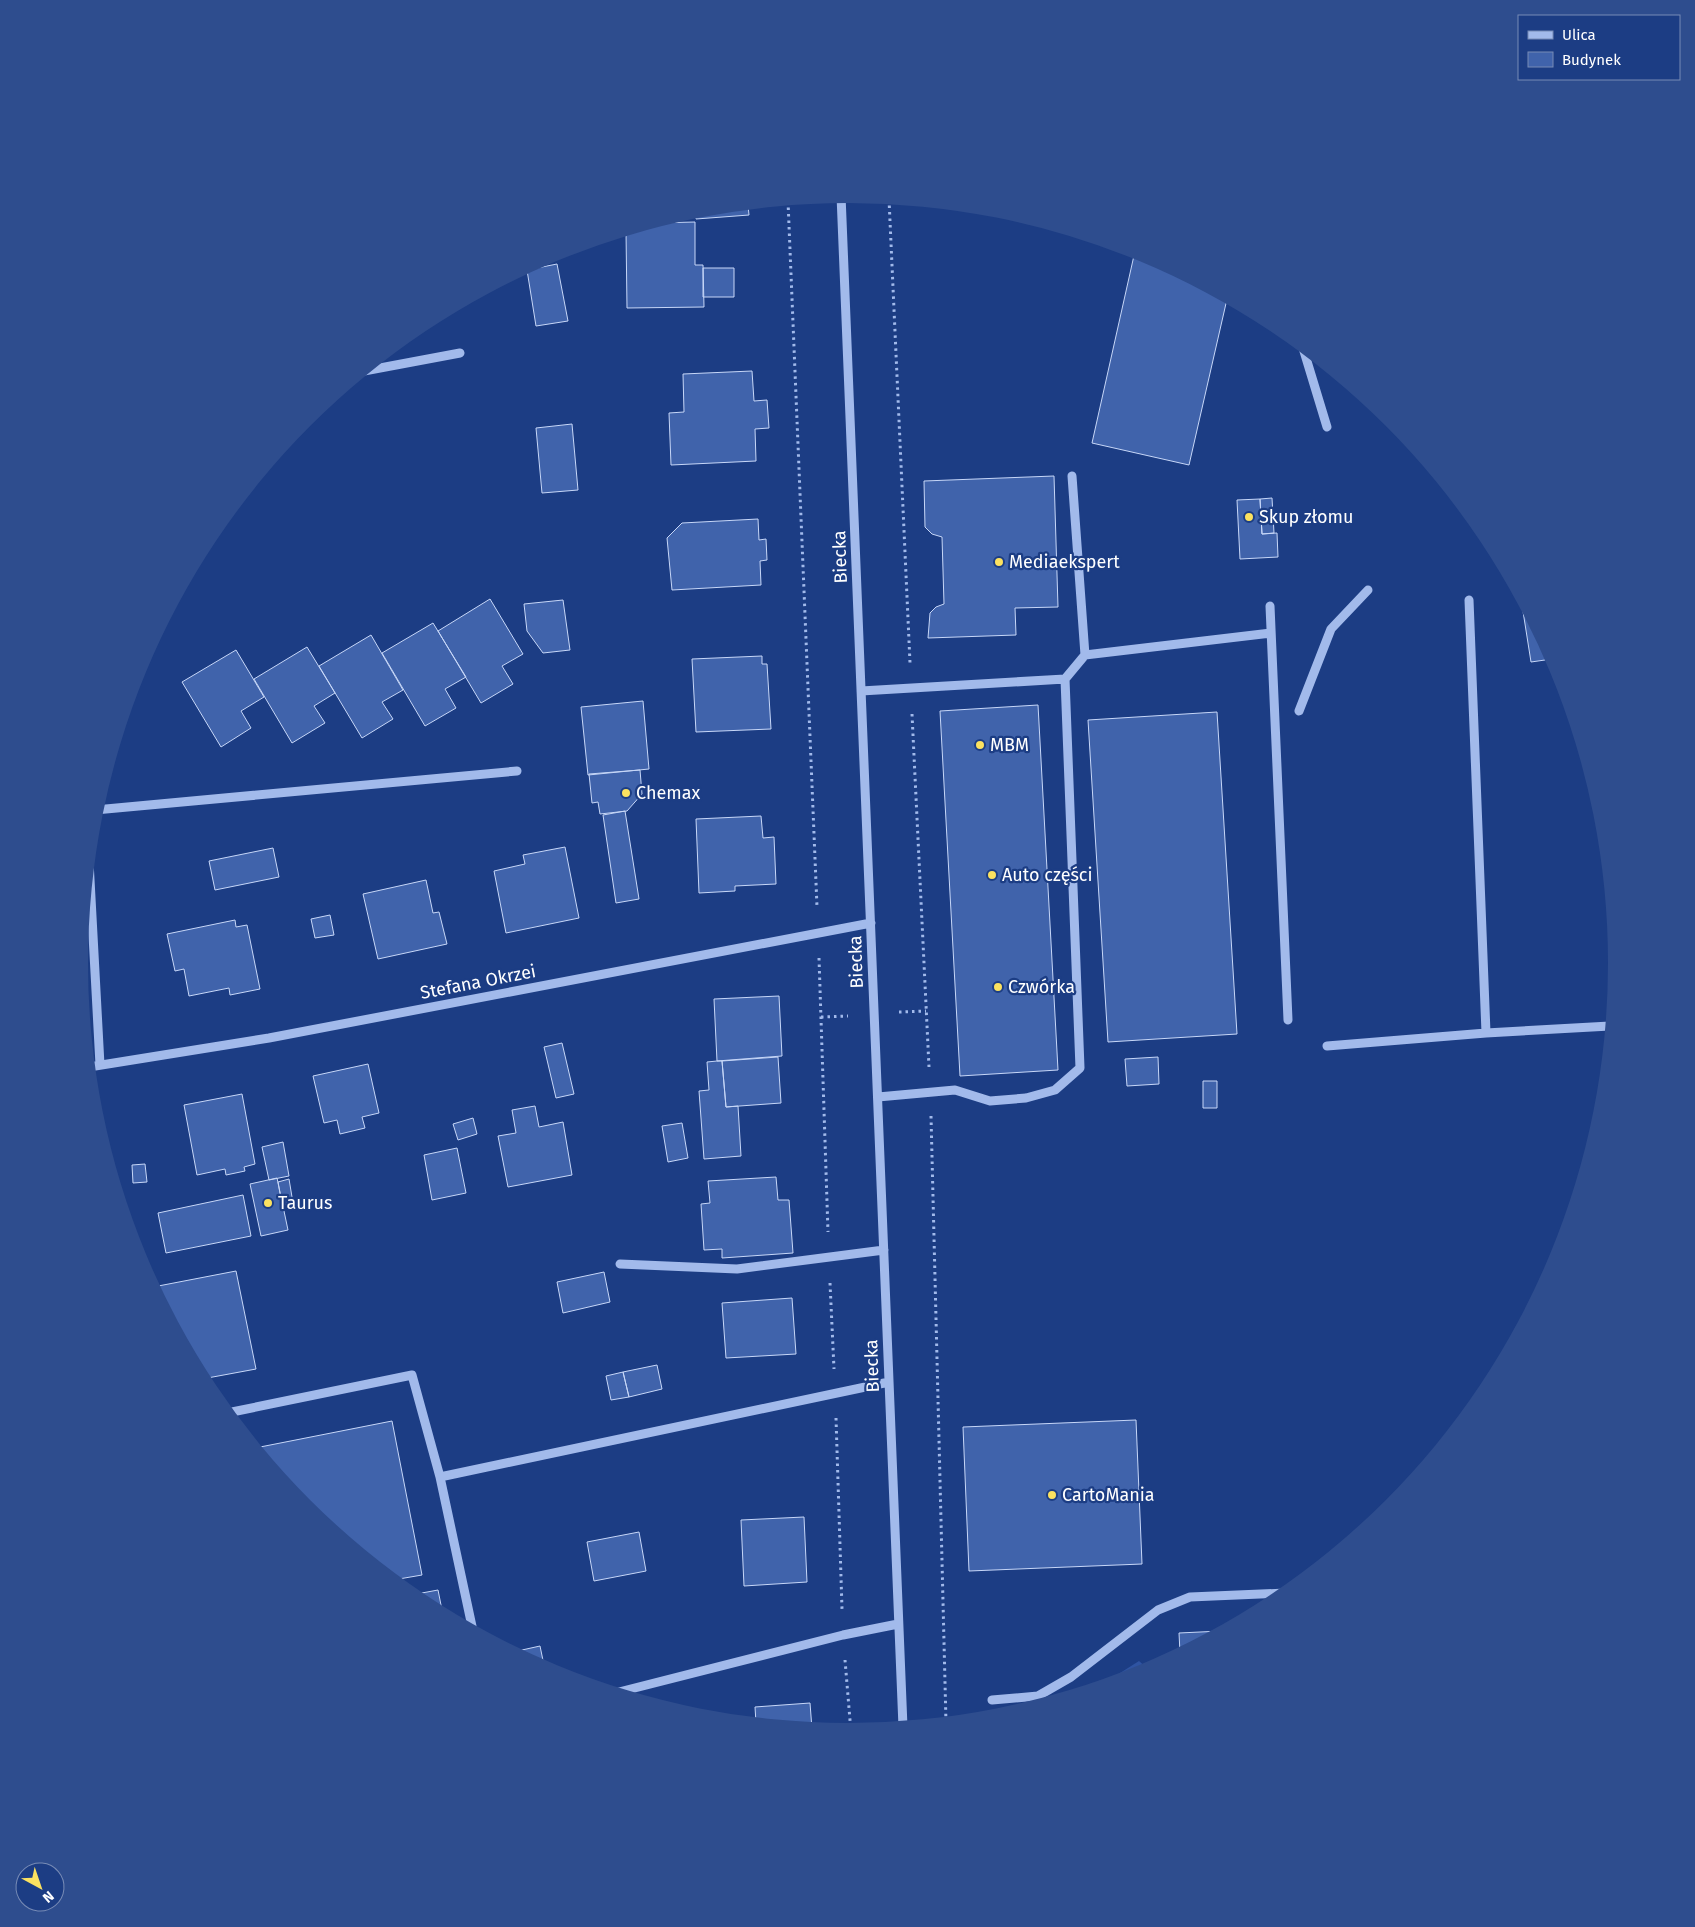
<svg xmlns="http://www.w3.org/2000/svg" width="1695" height="1927" font-family="'Fira Sans',sans-serif">
  <style>
    .green { fill: #2f54a2 }
    .building { fill: #4063ab; stroke: #c7d7f8 }
    .lines { fill: none; stroke-linecap: round; stroke-linejoin: round }
    .path { stroke: #a2baeb; stroke-width: 3; stroke-dasharray: 2.5 4; stroke-linecap: butt }
    .minor { stroke: #a2baeb; stroke-width: 9 }
    .poi-dot { fill: #fbe160; stroke: #1c3d84; stroke-width: 2 }
    .labels { text-anchor: middle; stroke-width: 4.5; stroke-linejoin: round; paint-order: stroke }
    .poi-label { font-size: 18px; fill: #fff; stroke: #1c3d84; text-anchor: start }
    .street-label { font-size: 18px; fill: #fff; stroke: #1c3d84 }
  </style>
  <rect width="100%" height="100%" fill="#1c3d84"/>
  <path class="green" d="M 1139,1661 L 1149,1670 L 1098,1687 Z"/>
  <path class="building" d="M 748,205 L 749,215 L 696,219 L 696,210 L 698,209 Z
    M 695,222 L 695,265 L 703,265 L 704,307 L 627,308 L 626,231 L 653,223 Z
    M 1135,251 L 1227,299 L 1189,465 L 1092,443 Z
    M 557,264 L 568,321 L 536,326 L 527,270 Z
    M 703,268 L 734,268 L 734,297 L 703,297 Z
    M 752,371 L 754,401 L 767,400 L 769,428 L 755,429 L 756,461 L 671,465 L 669,413 L 684,412 L 683,374 Z
    M 572,424 L 578,490 L 542,493 L 536,428 Z
    M 1054,476 L 1058,607 L 1015,608 L 1016,635 L 928,638 L 930,613 L 936,607 L 944,604 L 942,537 L 932,534 L 925,527 L 924,481 Z
    M 1272,498 L 1274,533 L 1262,534 L 1260,499 Z
    M 1260,499 L 1262,534 L 1277,533 L 1278,557 L 1240,559 L 1237,500 Z
    M 758,519 L 759,540 L 766,539 L 767,560 L 760,561 L 761,585 L 672,590 L 667,538 L 682,523 Z
    M 490,599 L 523,654 L 502,666 L 513,684 L 481,703 L 438,631 Z
    M 563,600 L 570,650 L 543,653 L 527,631 L 524,604 Z
    M 1522,605 L 1523,605 L 1552,659 L 1531,662 Z
    M 433,623 L 466,677 L 445,689 L 456,708 L 425,726 L 382,653 Z
    M 371,635 L 403,690 L 382,702 L 393,719 L 362,738 L 319,666 Z
    M 307,647 L 335,693 L 314,706 L 325,723 L 292,743 L 254,679 Z
    M 236,650 L 264,697 L 241,711 L 251,728 L 221,747 L 182,682 Z
    M 762,656 L 762,664 L 767,664 L 771,729 L 696,732 L 692,659 Z
    M 643,701 L 649,769 L 588,775 L 581,707 Z
    M 1038,705 L 1058,1070 L 960,1076 L 940,711 Z
    M 1217,712 L 1237,1034 L 1108,1042 L 1088,720 Z
    M 640,770 L 642,794 L 627,811 L 600,814 L 598,802 L 592,803 L 589,774 Z
    M 625,811 L 639,899 L 616,903 L 603,815 Z
    M 761,816 L 763,838 L 774,837 L 776,884 L 735,886 L 735,891 L 699,893 L 696,819 Z
    M 565,847 L 579,918 L 506,933 L 494,871 L 525,864 L 523,855 Z
    M 273,848 L 279,877 L 215,890 L 209,861 Z
    M 426,880 L 433,913 L 439,912 L 447,944 L 378,959 L 363,894 Z
    M 330,915 L 334,935 L 315,938 L 311,919 Z
    M 235,920 L 236,927 L 247,925 L 260,989 L 230,995 L 229,988 L 189,996 L 184,969 L 175,971 L 167,934 Z
    M 779,996 L 782,1056 L 717,1061 L 714,999 Z
    M 562,1043 L 574,1094 L 556,1098 L 544,1047 Z
    M 778,1057 L 781,1103 L 726,1107 L 722,1061 Z
    M 1158,1057 L 1159,1084 L 1127,1086 L 1125,1059 Z
    M 717,1061 L 722,1061 L 726,1107 L 738,1106 L 741,1156 L 704,1159 L 699,1091 L 709,1090 L 707,1062 Z
    M 368,1064 L 379,1113 L 362,1117 L 365,1128 L 340,1134 L 337,1120 L 324,1123 L 313,1076 Z
    M 1203,1081 L 1217,1081 L 1217,1108 L 1203,1108 Z
    M 242,1094 L 255,1164 L 244,1167 L 245,1171 L 226,1175 L 225,1169 L 197,1175 L 184,1105 Z
    M 535,1106 L 539,1127 L 563,1122 L 572,1175 L 508,1187 L 498,1136 L 516,1133 L 512,1110 Z
    M 473,1118 L 477,1134 L 458,1140 L 453,1124 Z
    M 682,1123 L 688,1158 L 668,1162 L 662,1126 Z
    M 283,1142 L 289,1176 L 269,1180 L 262,1147 Z
    M 457,1148 L 466,1193 L 432,1200 L 424,1155 Z
    M 145,1164 L 147,1182 L 133,1183 L 132,1165 Z
    M 776,1177 L 778,1200 L 789,1200 L 793,1253 L 722,1258 L 722,1249 L 704,1250 L 701,1204 L 710,1203 L 708,1181 Z
    M 277,1178 L 288,1230 L 261,1236 L 250,1184 Z
    M 289,1179 L 293,1203 L 282,1205 L 278,1182 Z
    M 243,1195 L 251,1236 L 166,1253 L 158,1213 Z
    M 236,1271 L 256,1369 L 202,1379 L 153,1287 Z
    M 604,1272 L 610,1302 L 563,1313 L 557,1282 Z
    M 792,1298 L 796,1354 L 726,1358 L 722,1303 Z
    M 657,1365 L 662,1389 L 629,1397 L 623,1372 Z
    M 623,1372 L 629,1397 L 611,1400 L 606,1376 Z
    M 1136,1420 L 1142,1564 L 969,1571 L 963,1427 Z
    M 392,1421 L 422,1575 L 393,1580 L 304,1507 L 255,1448 Z
    M 804,1517 L 807,1582 L 744,1586 L 741,1520 Z
    M 639,1532 L 646,1571 L 594,1581 L 587,1542 Z
    M 438,1590 L 443,1615 L 420,1603 L 411,1595 Z
    M 1221,1631 L 1180,1653 L 1179,1633 Z
    M 540,1646 L 545,1670 L 513,1652 Z
    M 810,1703 L 812,1729 L 756,1723 L 755,1707 Z
    M 696,1710 L 698,1718 L 685,1714 Z"/>
  <g class="lines">
    <path class="path" d="M 889,199 L 910,663
      M 788,201 L 817,907
      M 912,714 L 929,1067
      M 819,958 L 828,1232
      M 899,1012 L 926,1011
      M 821,1017 L 848,1016
      M 931,1116 L 946,1723
      M 830,1283 L 834,1369
      M 836,1418 L 842,1609
      M 845,1660 L 851,1732"/>
    <path class="minor" d="M 841,195 L 903,1727
      M 1303,348 L 1327,427
      M 364,371 L 460,353
      M 1072,476 L 1085,655
      M 1270,606 L 1288,1020
      M 861,691 L 1065,679 L 1085,655 L 1271,633
      M 1299,711 L 1331,629 L 1368,590
      M 95,810 L 517,771
      M 89,861 L 100,1065
      M 1486,1033 L 1610,1026
      M 1327,1046 L 1486,1033 L 1469,600
      M 89,1067 L 269,1038 L 871,923
      M 878,1097 L 955,1090 L 990,1101 L 1026,1098 L 1055,1090 L 1080,1068 L 1065,679
      M 620,1264 L 737,1269 L 884,1250
      M 227,1413 L 412,1375 L 440,1477 L 473,1631
      M 440,1477 L 889,1382
      M 615,1693 L 843,1635 L 898,1624
      M 992,1700 L 1038,1696 L 1071,1677 L 1158,1610 L 1190,1597 L 1286,1593"/>
  </g>
  <g class="poi-dot">
    <circle cx="1249" cy="517" r="5"/>
    <circle cx="999" cy="562" r="5"/>
    <circle cx="980" cy="745" r="5"/>
    <circle cx="626" cy="793" r="5"/>
    <circle cx="992" cy="875" r="5"/>
    <circle cx="998" cy="987" r="5"/>
    <circle cx="268" cy="1203" r="5"/>
    <circle cx="1052" cy="1495" r="5"/>
  </g>
  <g class="labels">
    <g class="poi-label">
      <text x="1259" y="523">Skup złomu</text>
      <text x="1009" y="568">Mediaekspert</text>
      <text x="990" y="751">MBM</text>
      <text x="636" y="799">Chemax</text>
      <text x="1002" y="881">Auto części</text>
      <text x="1008" y="993">Czwórka</text>
      <text x="278" y="1209">Taurus</text>
      <text x="1062" y="1501">CartoMania</text>
    </g>
    <g class="street-label">
      <text transform="translate(840 557) rotate(-92)" y="6">Biecka</text>
      <text transform="translate(856 962) rotate(-92)" y="6">Biecka</text>
      <text transform="translate(478 982) rotate(-11)" y="6">Stefana Okrzei</text>
      <text transform="translate(872 1366) rotate(-92)" y="6">Biecka</text>
    </g>
  </g>
  <path d="M0 0H1695V1927H0ZM88 963a760 760 0 1 1 1520 0a760 760 0 1 1-1520 0Z" fill="#2e4d8e" fill-rule="evenodd"/>
  <rect x="1518" y="15" width="162" height="65" fill="#1c3d84" stroke="#778bb5"/>
  <rect x="1528" y="31" width="25" height="8" fill="#a2baeb" stroke="#778bb5"/>
  <text x="1562" y="40" font-size="15" fill="#ffffff">Ulica</text>
  <rect x="1528" y="52" width="25" height="15" fill="#4063ab" stroke="#778bb5"/>
  <text x="1562" y="65" font-size="15" fill="#ffffff">Budynek</text>
  <g transform="translate(40 1887) rotate(140)"><circle r="24" fill="#1c3d84" stroke="#778bb5"/>
  <path d="M0-4L9 19L0 12L-9 19Z" fill="#fbe160"/>
  <text y="-8" font-size="14" font-weight="bold" text-anchor="middle" fill="#ffffff">N</text>
  </g>
</svg>
